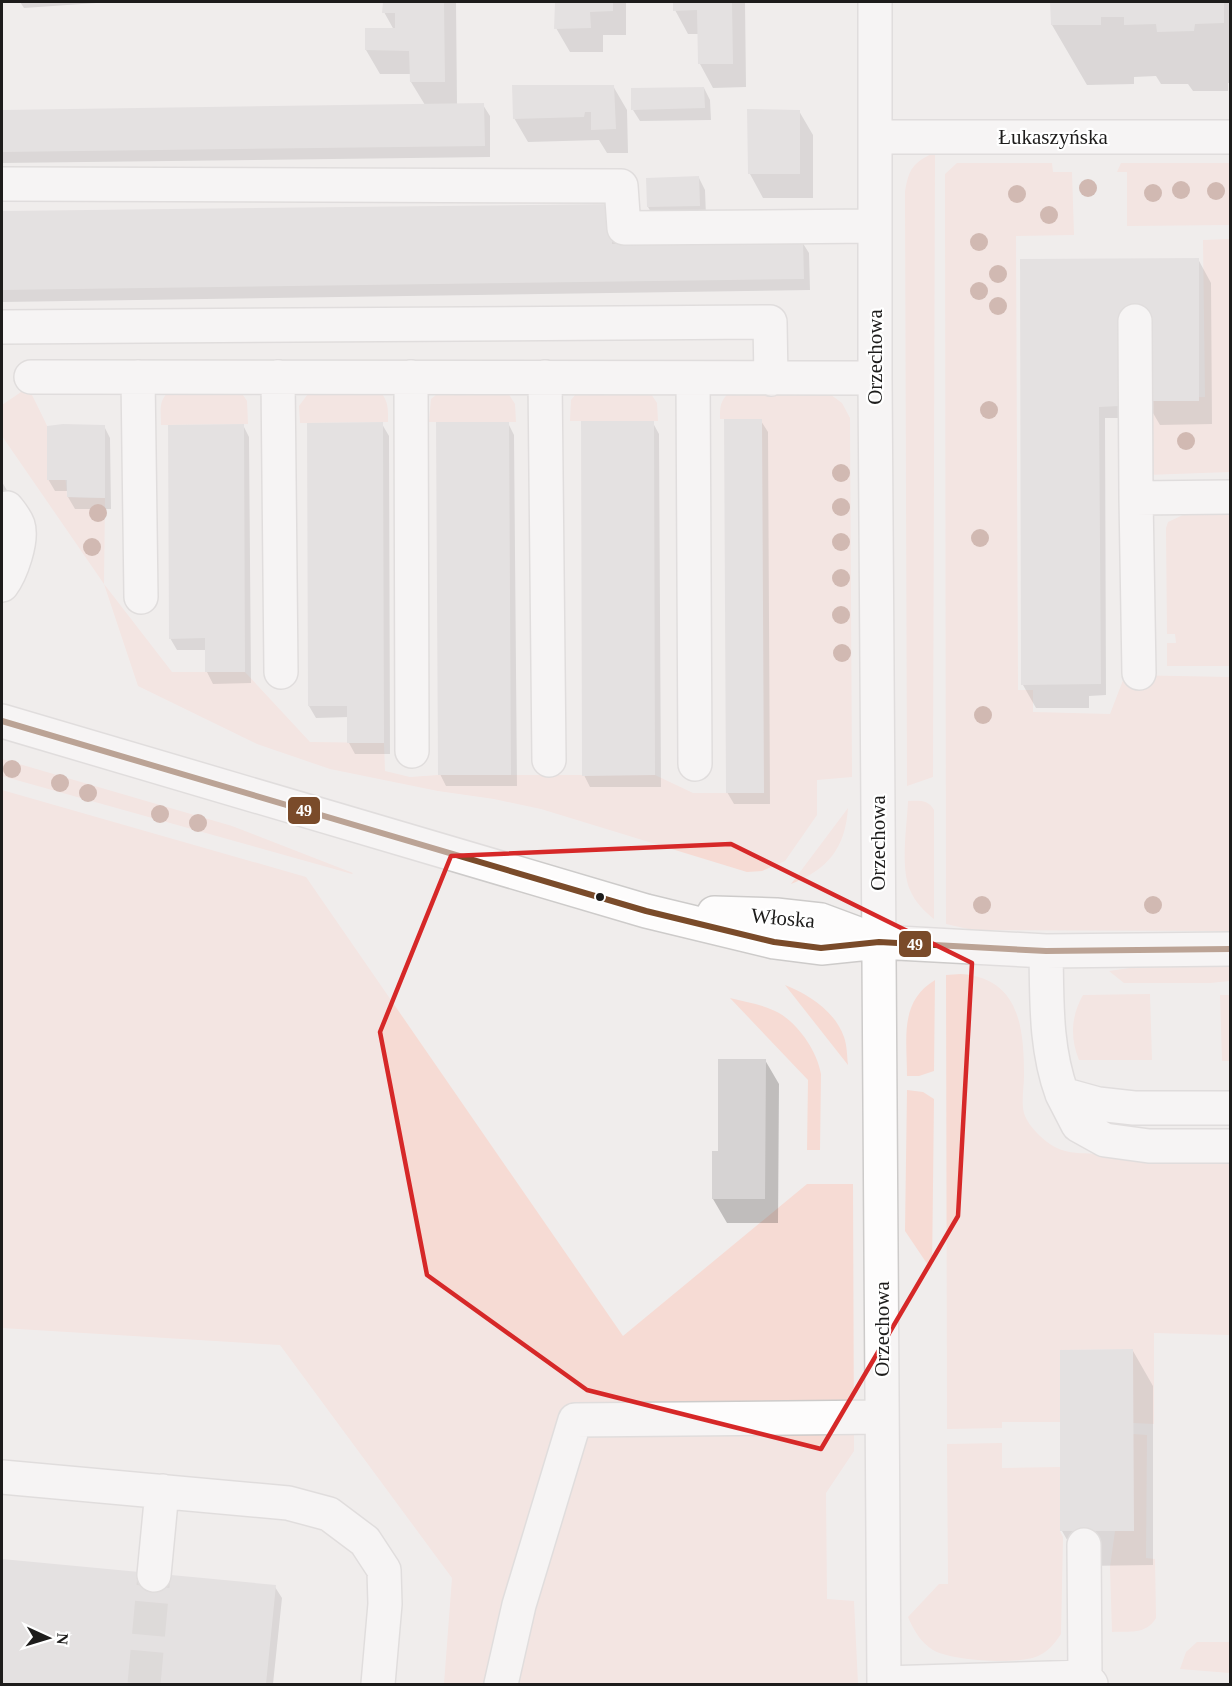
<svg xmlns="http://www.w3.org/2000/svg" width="1232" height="1686" font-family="'Times New Roman',serif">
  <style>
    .green { fill: #f6dbd4 }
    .shadow { fill: #0003 }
    .building { fill: #d6d3d3 }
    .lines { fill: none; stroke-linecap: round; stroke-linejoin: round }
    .minor-tunnel { stroke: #c6c3c2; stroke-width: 33; stroke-dasharray: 33 16; stroke-linecap: butt }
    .minor-casing { stroke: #cdcbca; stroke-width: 36 }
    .minor { stroke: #fdfcfc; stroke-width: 33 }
    .bus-1-casing { stroke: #fff; stroke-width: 10 }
    .bus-1 { stroke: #7a4b2a; stroke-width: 6 }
    .tree { fill: #aa7b6c }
    .marked { fill: none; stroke: #d62828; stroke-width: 4.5; stroke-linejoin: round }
    .bus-dot { fill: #1d1c1b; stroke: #fff; stroke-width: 2 }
    .labels { text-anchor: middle; stroke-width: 4.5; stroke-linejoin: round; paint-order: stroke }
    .street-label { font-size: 21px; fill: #1d1c1b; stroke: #fff }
    .line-badge { stroke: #fff; stroke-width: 2 }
    .badge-label { font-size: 16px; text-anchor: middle; font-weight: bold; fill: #fff }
  </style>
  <rect width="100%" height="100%" fill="#f0edec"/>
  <path class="green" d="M 935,152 L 933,777 L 907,786 L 905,192 C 909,168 913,163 935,152 Z
    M 957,163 L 1052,163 L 1053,172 L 1072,172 L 1074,235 L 1016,236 L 1018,690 L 1033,690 L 1033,712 L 1110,714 L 1125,675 L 1230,677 L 1230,931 L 973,930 L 946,924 L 945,174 Z
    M 1121,163 L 1230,163 L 1230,225 L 1127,226 L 1127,172 L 1117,172 Z
    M 1230,239 L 1230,472 L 1146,475 L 1145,398 L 1205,397 L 1203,240 Z
    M 29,389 C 45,422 67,460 67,497 L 105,498 L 104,584 L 172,672 L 245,672 L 310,742 L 384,743 L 385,771 L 410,777 L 438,775 L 655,775 L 693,793 L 763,793 L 761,419 L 720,419 C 720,407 720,400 730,392 L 827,392 L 842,403 L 850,418 L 852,777 L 817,780 L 817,815 L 785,861 L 762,871 L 747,872 L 541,809 L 494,799 L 438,791 L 330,769 L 257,744 L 138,686 L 104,584 L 2,436 L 2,405 L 24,390 Z
    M 378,390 C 389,399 388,410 388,422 L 300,423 L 299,406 L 310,391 Z
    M 441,391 L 508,393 L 515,404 L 516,422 L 429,422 L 431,399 Z
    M 169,392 L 241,392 L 247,401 L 248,424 L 161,425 C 161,412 158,400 169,392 Z
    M 576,394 L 651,394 L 657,403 L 658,421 L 570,421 L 571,400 Z
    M 1230,511 L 1230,666 L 1167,666 L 1167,643 L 1176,643 L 1175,634 L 1167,634 L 1166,528 L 1168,522 L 1185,514 Z
    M 2,759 L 232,826 L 353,873 L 352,874 L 2,776 Z
    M 2,790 L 306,877 L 623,1336 L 807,1184 L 853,1184 L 854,1451 L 826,1493 L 827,1599 L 854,1601 L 858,1684 L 444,1684 L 452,1578 L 280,1345 L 2,1328 Z
    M 908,801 C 918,801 928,799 934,810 L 934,919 C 924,911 915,902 910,890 C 900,867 907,827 908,801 Z
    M 848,808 C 845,849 828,869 791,884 Z
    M 1143,966 L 1230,967 L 1230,981 L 1210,983 L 1124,983 L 1109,971 Z
    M 961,974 C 1020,978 1024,1029 1024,1076 C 1024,1087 1021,1102 1024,1113 C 1028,1127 1048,1146 1062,1150 C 1073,1154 1087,1153 1098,1154 C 1142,1157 1187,1156 1230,1156 L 1230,1335 L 1154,1333 L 1154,1424 L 1133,1423 L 1133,1349 L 1060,1350 L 1060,1422 L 1002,1422 L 1002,1428 L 947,1429 L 946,975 Z
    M 935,980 L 934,1071 L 919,1076 L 907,1076 C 907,1038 899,1002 935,980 Z
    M 785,985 C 808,994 835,1011 844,1037 C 847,1045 847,1056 848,1065 Z
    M 1150,994 L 1152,1060 L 1079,1060 C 1070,1038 1071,1016 1083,995 Z
    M 1220,995 L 1230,995 L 1230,1061 L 1222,1061 Z
    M 730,998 C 746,1002 765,1005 779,1013 C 799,1025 817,1051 821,1074 L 820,1150 L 807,1150 L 808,1080 Z
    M 907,1090 L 923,1092 L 934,1099 L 932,1271 L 905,1231 Z
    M 1133,1434 L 1147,1435 L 1146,1558 L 1155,1559 L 1156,1618 C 1146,1635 1129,1631 1112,1632 L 1110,1567 L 1115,1531 L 1133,1531 Z
    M 1002,1443 L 1002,1468 L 1060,1467 L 1060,1531 L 1063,1537 L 1061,1634 C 1055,1643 1049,1651 1038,1656 C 1019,1665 951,1661 933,1650 C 921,1643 913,1629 908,1617 L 939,1584 L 948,1584 L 947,1444 Z
    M 1197,1642 L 1230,1642 L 1230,1673 L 1180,1669 L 1186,1652 Z"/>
  <path class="shadow" d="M 20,2 L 111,2 L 24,8 Z
    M 384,2 L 456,2 L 457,105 L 483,105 L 490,116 L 490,157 L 2,163 L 2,111 L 425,105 L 411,82 L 411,74 L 380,74 L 366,50 L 394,30 L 384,12 Z
    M 556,2 L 626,2 L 626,35 L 603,35 L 603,52 L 570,52 L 556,28 Z
    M 675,2 L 745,2 L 746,87 L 713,88 L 700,64 L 699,34 L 688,34 L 675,10 Z
    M 1052,2 L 1230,2 L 1230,83 L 1228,83 L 1228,91 L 1193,91 L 1188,84 L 1161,84 L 1156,76 L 1134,77 L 1134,84 L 1087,85 L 1052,25 Z
    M 613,86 L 627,110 L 628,153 L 607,153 L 599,140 L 528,142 L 514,118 Z
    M 704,88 L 710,100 L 711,120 L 640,121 L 633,110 Z
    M 799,111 L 813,135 L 813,198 L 763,198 L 750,174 Z
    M 699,178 L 705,190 L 706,217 L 655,219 L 648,207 L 648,179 Z
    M 611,205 L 618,217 L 618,246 L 802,242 L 809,253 L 810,290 L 2,302 L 2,213 Z
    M 1198,259 L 1211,283 L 1212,424 L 1160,425 L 1146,401 L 1125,418 L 1105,418 L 1106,695 L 1089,696 L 1089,708 L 1036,708 L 1023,685 L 1021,260 Z
    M 761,421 L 768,432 L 770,804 L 734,804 L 727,792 Z
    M 508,423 L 514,435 L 517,786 L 446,786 L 440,774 Z
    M 653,423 L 659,434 L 661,787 L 590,787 L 584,775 Z
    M 382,424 L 389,436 L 390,754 L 355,754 L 349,743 L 349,717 L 316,718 L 309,706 Z
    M 243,425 L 249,437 L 251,683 L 213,684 L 207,672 L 207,650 L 177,650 L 170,638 Z
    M 104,426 L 110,438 L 111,509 L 75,509 L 68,497 L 68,491 L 55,491 L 48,479 Z
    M 2,482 L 35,537 L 20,548 L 2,585 Z
    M 765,1060 L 779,1084 L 778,1223 L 727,1223 L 713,1199 L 719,1152 Z
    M 1133,1351 L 1153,1386 L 1153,1565 L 1082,1566 L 1062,1531 Z
    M 2,1561 L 275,1587 L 282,1598 L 273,1684 L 2,1684 Z"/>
  <path class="building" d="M 383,2 L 444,2 L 445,82 L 410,82 L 409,51 L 365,50 L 365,28 L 395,28 L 395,13 L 382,13 Z
    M 555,2 L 613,2 L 613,11 L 590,12 L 591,28 L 554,29 Z
    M 673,2 L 732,2 L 733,64 L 698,64 L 697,10 L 673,11 Z
    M 1050,2 L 1224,2 L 1224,23 L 1195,24 L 1194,31 L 1157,32 L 1156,24 L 1124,25 L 1124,17 L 1101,17 L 1101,25 L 1051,25 Z
    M 512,85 L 614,85 L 616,129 L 591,130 L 591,112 L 585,112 L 584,117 L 513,119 Z
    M 704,87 L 705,108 L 631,110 L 631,88 Z
    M 484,103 L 485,146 L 2,152 L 2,110 Z
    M 747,109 L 800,110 L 800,174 L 748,174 Z
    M 699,176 L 700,206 L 647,207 L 646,178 Z
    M 612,204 L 612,244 L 756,243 L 803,240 L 804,279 L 2,290 L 2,211 Z
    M 1199,258 L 1199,401 L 1145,401 L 1144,315 L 1119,315 L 1119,406 L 1099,407 L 1101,684 L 1021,685 L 1020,259 Z
    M 724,419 L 762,419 L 764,793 L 726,793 Z
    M 581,421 L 654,421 L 655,775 L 582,776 Z
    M 383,422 L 384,743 L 347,743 L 347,706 L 308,706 L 307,423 Z
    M 436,422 L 509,422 L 511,775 L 438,775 Z
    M 63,424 L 105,425 L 105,498 L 67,497 L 67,480 L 47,480 L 47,426 Z
    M 244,424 L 245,672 L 205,672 L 205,638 L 169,639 L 168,425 Z
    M 718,1059 L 766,1059 L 765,1199 L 712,1199 L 712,1151 L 718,1151 Z
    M 1133,1349 L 1134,1531 L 1060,1531 L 1060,1350 Z
    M 2,1559 L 276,1585 L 266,1684 L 2,1684 Z"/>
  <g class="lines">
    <path class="minor-tunnel" d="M 144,1684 L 154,1575"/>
    <defs>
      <path id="minor" d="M 875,2 L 875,378 L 884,1684
        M 875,137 L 1230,137
        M 2,184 L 621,186 L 624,228 L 875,226
        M 1135,321 L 1136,498
        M 2,327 L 770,322 L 771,379
        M 31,377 L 875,378
        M 138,377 L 141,597
        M 278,377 L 281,672
        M 411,377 L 412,751
        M 545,377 L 549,760
        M 693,378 L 695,764
        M 2,585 C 11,573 23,540 18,525 C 16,519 11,513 7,508
        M 1139,673 L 1136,498 L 1230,497
        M 2,721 L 646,911 L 774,942 L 821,948 L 879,942 L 1046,951 L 1230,949
        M 714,913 L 776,915 L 821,920 L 872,939
        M 1046,951 C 1047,1000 1045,1047 1062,1094 L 1098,1104 L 1134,1108 L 1230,1108
        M 1062,1094 L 1078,1125 L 1105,1140 L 1149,1146 L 1230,1146
        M 2,1477 L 288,1503 L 329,1514 L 365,1541 L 384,1570 L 385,1604 L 378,1684
        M 1084,1545 L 1085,1677 L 1091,1684
        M 154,1575 L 162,1491
        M 884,1683 L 1085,1677
        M 501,1684 L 519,1605 L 575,1420 L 882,1417"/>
    </defs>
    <use href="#minor" class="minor-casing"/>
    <use href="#minor" class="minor"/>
    <defs>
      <path id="bus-1" d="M 2,721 L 646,911 L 774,942 L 821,948 L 879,942 L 1046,951 L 1230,949"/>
    </defs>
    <use href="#bus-1" class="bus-1-casing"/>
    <use href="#bus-1" class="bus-1"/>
  </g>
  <g class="tree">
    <circle cx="1088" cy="188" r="9"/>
    <circle cx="1181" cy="190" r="9"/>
    <circle cx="1216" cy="191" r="9"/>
    <circle cx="1153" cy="193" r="9"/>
    <circle cx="1017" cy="194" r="9"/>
    <circle cx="1049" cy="215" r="9"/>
    <circle cx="979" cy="242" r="9"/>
    <circle cx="998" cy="274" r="9"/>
    <circle cx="979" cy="291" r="9"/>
    <circle cx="998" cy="306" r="9"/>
    <circle cx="989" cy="410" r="9"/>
    <circle cx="1186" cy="441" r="9"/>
    <circle cx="841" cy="473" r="9"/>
    <circle cx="841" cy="507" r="9"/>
    <circle cx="98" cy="513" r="9"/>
    <circle cx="980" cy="538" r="9"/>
    <circle cx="841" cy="542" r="9"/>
    <circle cx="92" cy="547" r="9"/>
    <circle cx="841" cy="578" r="9"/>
    <circle cx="841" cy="615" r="9"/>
    <circle cx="842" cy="653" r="9"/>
    <circle cx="983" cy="715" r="9"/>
    <circle cx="12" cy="769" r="9"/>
    <circle cx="60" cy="783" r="9"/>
    <circle cx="88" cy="793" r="9"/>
    <circle cx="160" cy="814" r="9"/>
    <circle cx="198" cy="823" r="9"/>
    <circle cx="982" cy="905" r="9"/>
    <circle cx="1153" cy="905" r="9"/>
  </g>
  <path d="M0 0H1232V1686H0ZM 731,844 L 972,963 L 958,1216 L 821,1449 L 587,1390 L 427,1275 L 380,1032 L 451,856 Z" fill="#f0edec" fill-opacity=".55" fill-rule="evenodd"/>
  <path class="marked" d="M 731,844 L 972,963 L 958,1216 L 821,1449 L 587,1390 L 427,1275 L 380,1032 L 451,856 Z"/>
  <circle class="bus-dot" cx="600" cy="897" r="5"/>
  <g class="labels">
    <g class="street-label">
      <text x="1053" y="144">Łukaszyńska</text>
      <text transform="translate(875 357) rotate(-90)" y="7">Orzechowa</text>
      <text transform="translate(878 843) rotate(-90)" y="7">Orzechowa</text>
      <text transform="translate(783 918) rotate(5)" y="7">Włoska</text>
      <text transform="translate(882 1329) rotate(-90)" y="7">Orzechowa</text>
    </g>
  </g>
  <g class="line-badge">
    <rect x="287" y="796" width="34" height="29" rx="6" fill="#7a4b2a"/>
    <rect x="898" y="930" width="34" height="28" rx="6" fill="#7a4b2a"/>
  </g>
  <g class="badge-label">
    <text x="304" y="816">49</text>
    <text x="915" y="950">49</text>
  </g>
  <rect width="1232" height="1686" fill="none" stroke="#1d1c1b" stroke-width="6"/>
  <g transform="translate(48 1638) rotate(94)" stroke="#ffffff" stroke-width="4.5" paint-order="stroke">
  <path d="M0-4.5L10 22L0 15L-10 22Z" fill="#1d1c1b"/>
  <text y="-9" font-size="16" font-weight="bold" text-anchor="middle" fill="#1d1c1b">N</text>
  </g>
</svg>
